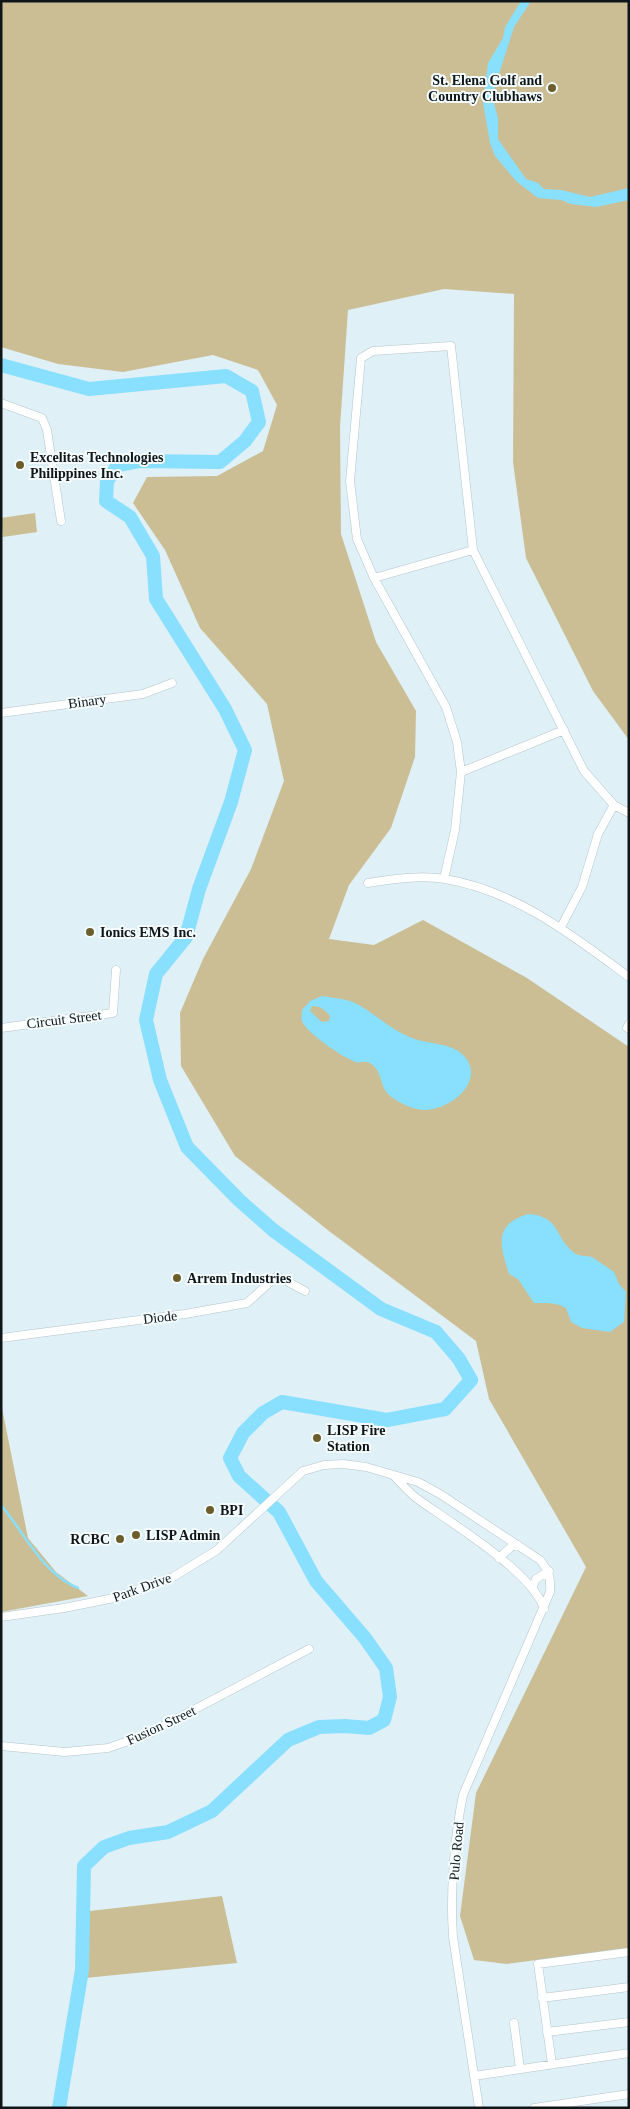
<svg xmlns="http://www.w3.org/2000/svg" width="630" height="2109" font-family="'Times New Roman',serif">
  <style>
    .green { fill: #cbbe95 }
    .water { fill: #88dffe; fill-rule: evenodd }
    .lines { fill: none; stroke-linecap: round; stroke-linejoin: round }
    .stream { stroke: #88dffe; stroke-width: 2.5 }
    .river { stroke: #88dffe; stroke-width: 14 }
    .minor-casing { stroke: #b3c4cb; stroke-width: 9 }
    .minor { stroke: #fff; stroke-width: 8 }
    .poi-dot { fill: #6d5d2a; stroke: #f4fcfe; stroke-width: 2 }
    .labels { text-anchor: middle; stroke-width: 4; stroke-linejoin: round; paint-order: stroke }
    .poi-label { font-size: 14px; font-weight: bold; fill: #101618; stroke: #f4fcfe; text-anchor: start }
    .street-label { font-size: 14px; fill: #101618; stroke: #f4fcfe }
  </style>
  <rect width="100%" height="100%" fill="#dff0f7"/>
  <path class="green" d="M 1,1 L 629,1 L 629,740 L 593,691 L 526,558 L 513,462 L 514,294 L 444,289 L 348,310 L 340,427 L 341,534 L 376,642 L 416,711 L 415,757 L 391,828 L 349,885 L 329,939 L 374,945 L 423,920 L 527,978 L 629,1047 L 629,1948 L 507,1964 L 474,1960 L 460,1916 L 476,1793 L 586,1567 L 489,1399 L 476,1341 L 329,1231 L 235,1156 L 181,1066 L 180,1013 L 203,959 L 251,869 L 284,781 L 267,704 L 200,628 L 165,550 L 133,503 L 147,477 L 217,476 L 263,451 L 277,405 L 258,370 L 213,355 L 123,372 L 58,364 L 1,347 Z
    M 35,513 L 37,532 L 3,537 L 1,518 Z
    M 1,1403 L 28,1538 L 56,1572 L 88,1596 L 1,1612 Z
    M 222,1896 L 237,1963 L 85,1978 L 90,1911 Z"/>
  <path class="water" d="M 521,1 L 531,1 L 514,27 L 492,96 L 498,118 L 498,139 L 526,179 L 538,183 L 544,189 L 561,190 L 590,197 L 629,188 L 629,200 L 596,207 L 571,204 L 561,200 L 538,198 L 516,181 L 495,156 L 490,143 L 483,103 L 488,63 L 503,38 L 505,27 Z
    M 322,996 C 334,998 349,999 359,1005 C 378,1016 396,1034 418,1040 C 432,1044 454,1044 464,1056 C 488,1082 445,1116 417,1109 C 408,1107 390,1099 385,1090 C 380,1081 380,1066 367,1062 C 364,1061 360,1063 356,1062 C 345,1059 305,1032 302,1021 C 301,1018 302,1013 302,1010 L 310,1001 ZM 312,1006 C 321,1006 325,1010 330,1016 L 329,1021 L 322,1022 L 310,1011 Z
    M 528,1214 C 560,1216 554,1236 573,1252 C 578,1257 585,1255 592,1257 C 595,1259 610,1269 614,1272 L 619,1284 L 626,1292 L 624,1322 L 610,1332 L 582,1328 L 571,1322 L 566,1308 C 555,1302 547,1303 534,1303 L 518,1279 L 509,1274 C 500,1245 493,1225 528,1214 Z"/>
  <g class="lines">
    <path class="stream" d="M 1,1505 C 25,1534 43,1574 78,1588"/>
    <path class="river" d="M 1,365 L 89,389 L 226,376 L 252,391 L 259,422 L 245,441 L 220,462 L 139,461 L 118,465 L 107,481 L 106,501 L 130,517 L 153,556 L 156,599 L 225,709 L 245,750 L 231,802 L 199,889 L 186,937 L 156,974 L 146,1020 L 160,1080 L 187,1147 L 239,1200 L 273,1230 L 381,1309 L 436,1332 L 459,1359 L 471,1380 L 445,1409 L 387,1420 L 282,1402 L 263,1413 L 243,1433 L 230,1458 L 239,1476 L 279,1512 L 316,1581 L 365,1638 L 386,1668 L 390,1697 L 384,1720 L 369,1728 L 345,1726 L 319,1727 L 288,1740 L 212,1811 L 168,1832 L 129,1838 L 104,1847 L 84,1866 L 82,1970 L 59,2108"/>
    <defs>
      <path id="minor" d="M 1,403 L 42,418 L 47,430 L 61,521
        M 374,578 L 473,550
        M 1,713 L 143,694 L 172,683
        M 461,772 L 564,730
        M 444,879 L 455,830 L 461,772 L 457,742 L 446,707 L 374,578 L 357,539 L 350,481 L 361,358 L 373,351 L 451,346 L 473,550 L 584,771 L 614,805 L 629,813
        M 368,883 C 393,879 420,875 445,879 C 516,891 572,935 629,977
        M 561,927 L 582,887 L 598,834 L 614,805
        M 1,1028 L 113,1013 L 116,970
        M 627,1028 L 629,1024
        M 1,1338 L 185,1314 L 247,1303 L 277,1276 L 305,1291
        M 394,1476 C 402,1484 410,1494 419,1500 C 451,1523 534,1573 544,1609
        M 499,1558 L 511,1547 L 518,1545
        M 532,1588 L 536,1579 L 549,1571
        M 1,1617 L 64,1608 L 114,1598 L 173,1577 L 217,1550 L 303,1471 L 324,1465 L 343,1464 L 366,1467 L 418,1482 L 440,1494 L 540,1560 C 549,1571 551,1577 550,1592 L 463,1795 C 454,1839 450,1893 453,1937 L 479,2108
        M 1,1746 L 65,1752 L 108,1748 L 146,1735 L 309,1649
        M 542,1998 L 629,1987
        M 514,2023 L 520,2069
        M 547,2032 L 629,2022
        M 552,2064 L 538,1964 L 629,1952
        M 474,2076 L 629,2053
        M 534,2108 L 629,2094"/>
    </defs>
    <use href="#minor" class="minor-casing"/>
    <use href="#minor" class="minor"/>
  </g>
  <g class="poi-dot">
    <circle cx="552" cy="88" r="5"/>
    <circle cx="20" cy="465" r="5"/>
    <circle cx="90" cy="932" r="5"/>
    <circle cx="177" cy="1278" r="5"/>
    <circle cx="317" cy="1438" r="5"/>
    <circle cx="210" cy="1510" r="5"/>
    <circle cx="136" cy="1535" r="5"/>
    <circle cx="120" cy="1539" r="5"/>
  </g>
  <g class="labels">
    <g class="poi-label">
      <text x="542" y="85" text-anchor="end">St. Elena Golf and<tspan x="542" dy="16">Country Clubhaws</tspan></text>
      <text x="30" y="462">Excelitas Technologies<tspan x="30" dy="16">Philippines Inc.</tspan></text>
      <text x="100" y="937">Ionics EMS Inc.</text>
      <text x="187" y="1283">Arrem Industries</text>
      <text x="327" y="1435">LISP Fire<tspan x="327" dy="16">Station</tspan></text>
      <text x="220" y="1515">BPI</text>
      <text x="146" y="1540">LISP Admin</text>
      <text x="110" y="1544" text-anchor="end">RCBC</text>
    </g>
    <g class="street-label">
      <text transform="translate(87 701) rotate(-8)" y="5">Binary</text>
      <text transform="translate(64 1019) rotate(-7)" y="5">Circuit Street</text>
      <text transform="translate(160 1317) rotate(-7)" y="5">Diode</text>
      <text transform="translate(142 1587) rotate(-20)" y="5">Park Drive</text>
      <text transform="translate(161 1725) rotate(-25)" y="5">Fusion Street</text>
      <text transform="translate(456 1851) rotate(-85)" y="5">Pulo Road</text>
    </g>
  </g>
  <rect width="630" height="2109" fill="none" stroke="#101618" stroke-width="5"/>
</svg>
